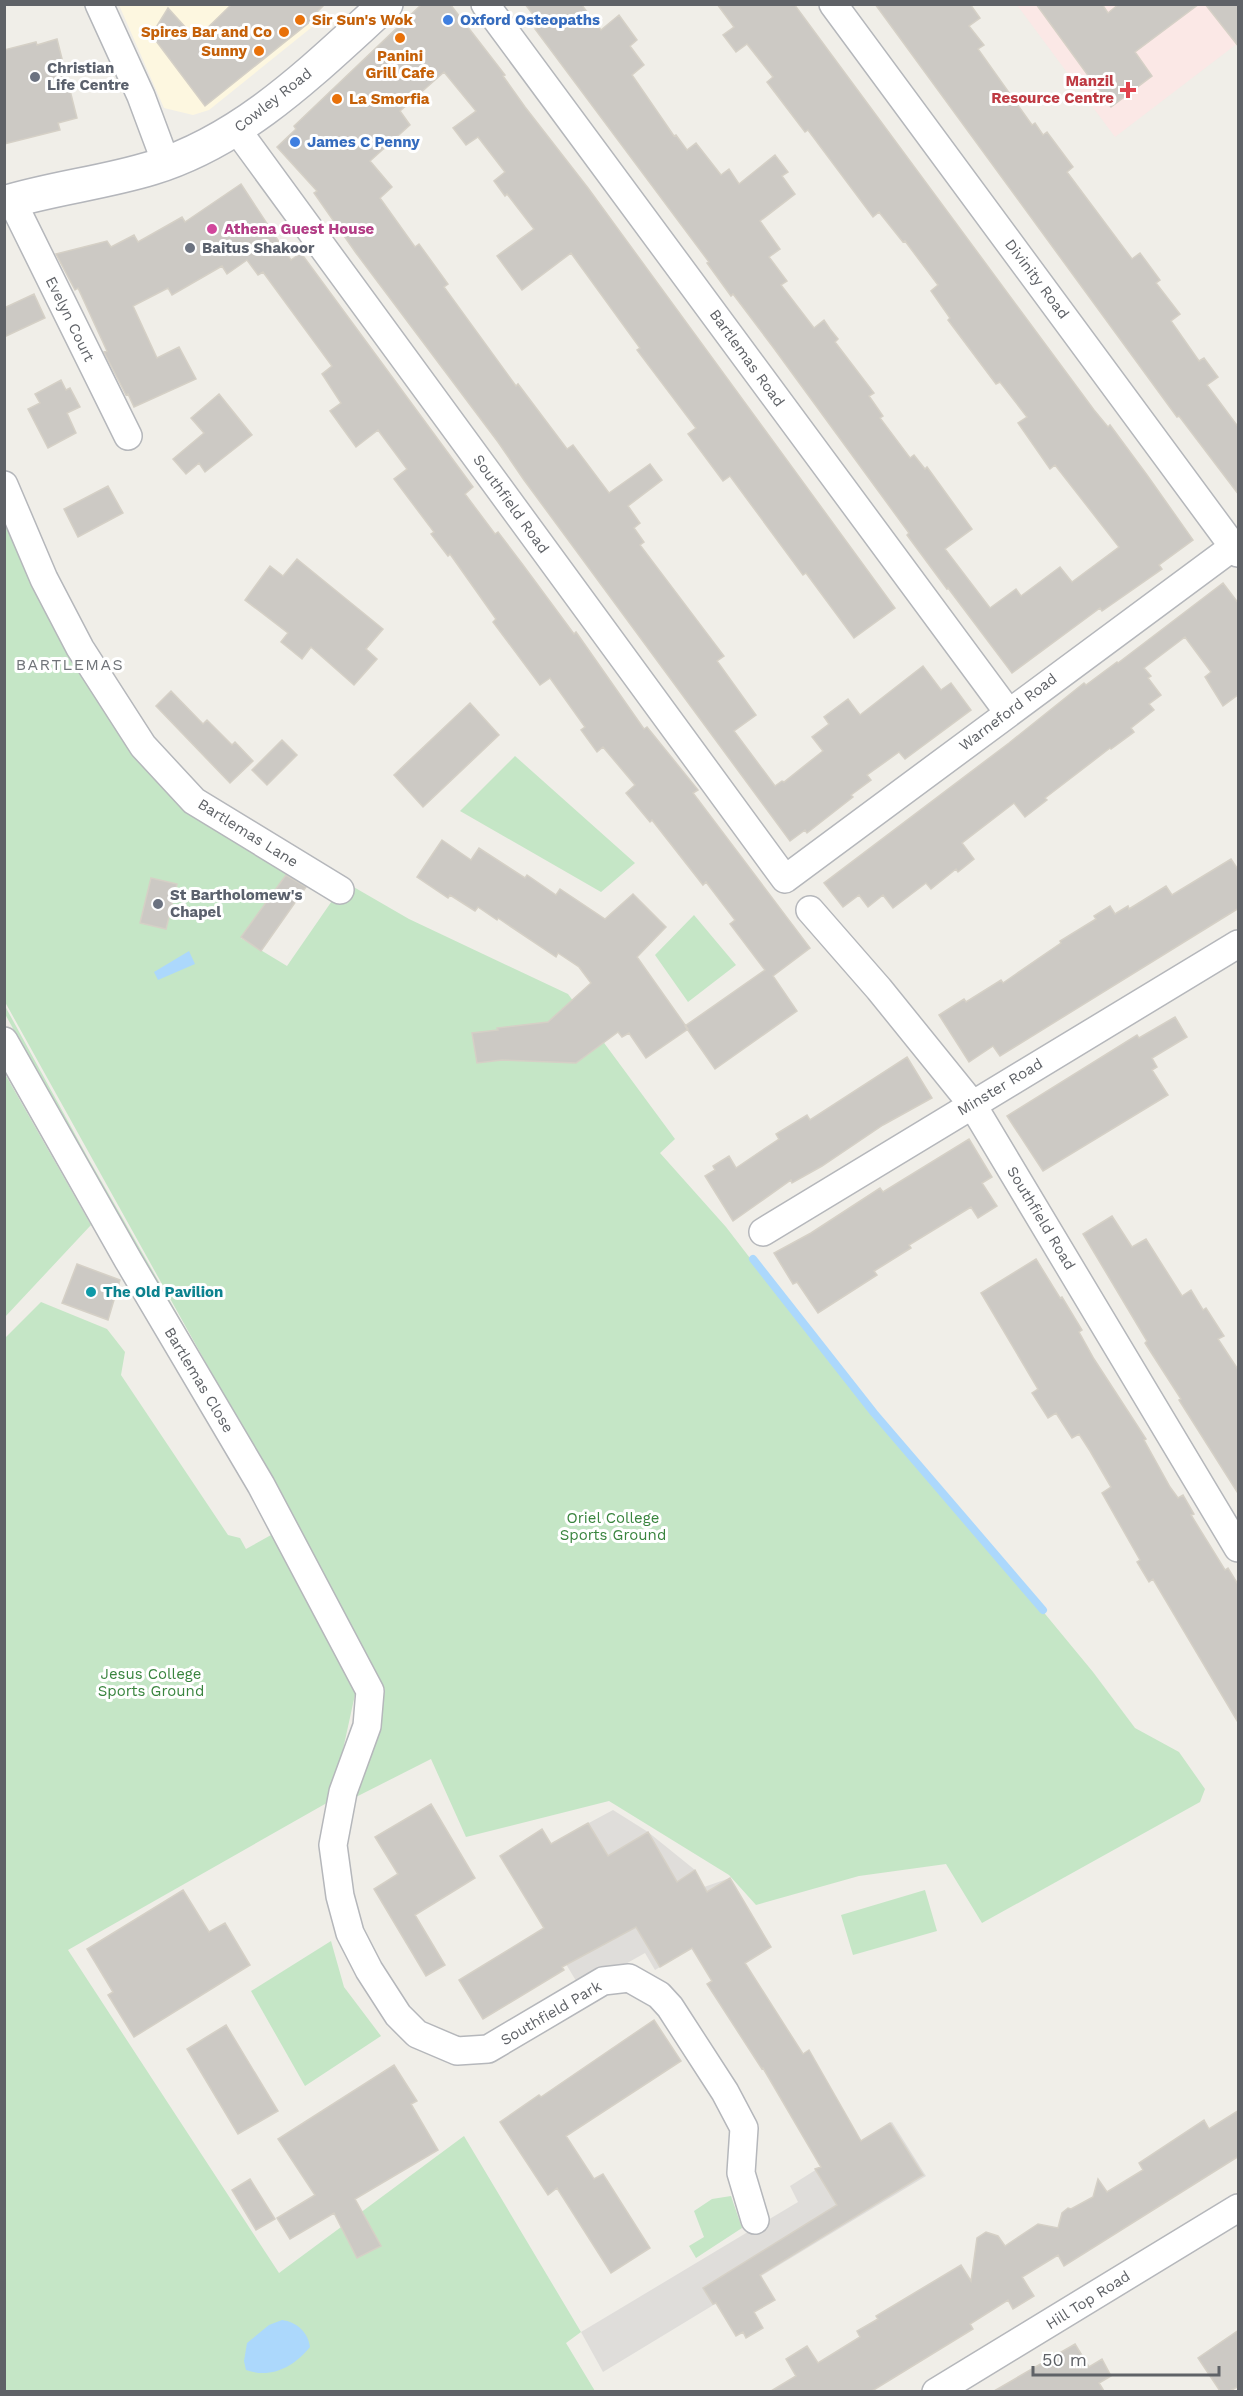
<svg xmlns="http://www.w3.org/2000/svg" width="1243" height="2396" font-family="'Work Sans',sans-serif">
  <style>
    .commercial { fill: #fdf7e0 }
    .industrial { fill: #dfddda }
    .medical { fill: #fbe8e6 }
    .green { fill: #c5e6c6 }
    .water { fill: #acd8fc }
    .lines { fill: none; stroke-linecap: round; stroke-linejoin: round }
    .stream { stroke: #acd8fc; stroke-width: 8 }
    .building { fill: #ccc9c4; stroke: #d5d0c6; stroke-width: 1.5 }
    .street-casing { stroke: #b5b7bb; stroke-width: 30 }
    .secondary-casing { stroke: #b4b6bb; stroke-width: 36 }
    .street { stroke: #fff; stroke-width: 27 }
    .secondary { stroke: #fff; stroke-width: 33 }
    .food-dot { fill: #e8710a; stroke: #fff; stroke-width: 2 }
    .shop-dot { fill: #3f7fe0; stroke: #fff; stroke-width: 2 }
    .worship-dot { fill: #6b7280; stroke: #fff; stroke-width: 2 }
    .health-dot { fill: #e0444e; stroke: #fff; stroke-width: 2 }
    .hotel-dot { fill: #d1479c; stroke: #fff; stroke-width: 2 }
    .culture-dot { fill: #0f9aa8; stroke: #fff; stroke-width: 2 }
    .labels { text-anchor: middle; stroke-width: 6; stroke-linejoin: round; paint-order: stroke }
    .food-label { font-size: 15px; font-weight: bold; fill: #c56008; stroke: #fff; text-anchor: start }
    .shop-label { font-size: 15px; font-weight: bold; fill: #366cbe; stroke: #fff; text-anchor: start }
    .worship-label { font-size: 15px; font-weight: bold; fill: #5b616d; stroke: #fff; text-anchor: start }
    .health-label { font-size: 15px; font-weight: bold; fill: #be3a42; stroke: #fff; text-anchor: end }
    .street-label { font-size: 15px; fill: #5f6267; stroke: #fff }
    .hotel-label { font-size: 15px; font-weight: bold; fill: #b23c85; stroke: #fff; text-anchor: start }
    .culture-label { font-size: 15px; font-weight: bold; fill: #0d838f; stroke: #fff; text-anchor: start }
    .park-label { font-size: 15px; fill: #39843e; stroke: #fff }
    .neighbourhood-label { font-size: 16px; letter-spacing: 1.5px; fill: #707479; stroke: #fff }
  </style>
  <rect width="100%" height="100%" fill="#f0eee8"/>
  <path class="commercial" d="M 119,5 L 300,5 L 317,23 L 209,110 L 193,115 L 164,108 Z"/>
  <path class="industrial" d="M 613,1810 L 648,1832 L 695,1870 L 704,1887 L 730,1878 L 693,1947 L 655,1970 L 645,1953 L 581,1989 L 552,1941 L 602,1912 L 561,1838 Z
    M 892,2122 L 926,2176 L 603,2372 L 581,2332 L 798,2202 L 790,2186 Z"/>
  <path class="medical" d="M 1017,5 L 1238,5 L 1238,43 L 1115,137 Z"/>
  <path class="green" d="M 4,506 L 147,760 L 292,867 L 241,938 L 287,966 L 345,882 L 409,919 L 568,994 L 675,1139 L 660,1153 L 726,1227 L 841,1376 L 1012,1574 L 1093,1672 L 1135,1728 L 1179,1752 L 1205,1789 L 1200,1802 L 982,1923 L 946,1864 L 859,1876 L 756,1905 L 729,1875 L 609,1801 L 466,1837 L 431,1759 L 354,1798 L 374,1730 L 192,1353 L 5,1014 L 5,1006 L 87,1156 L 226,1399 L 5,1002 Z
    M 515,756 L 635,863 L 601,892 L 460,811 Z
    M 694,915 L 736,965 L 688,1002 L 655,955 Z
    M 5,1074 L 91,1225 L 5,1317 L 4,1317 Z
    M 41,1302 L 107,1329 L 125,1352 L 121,1375 L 228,1535 L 240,1538 L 246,1549 L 280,1530 L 356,1690 L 332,1800 L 68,1950 L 279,2273 L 464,2136 L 581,2332 L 566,2343 L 595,2391 L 5,2391 L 4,1339 Z
    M 925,1890 L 937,1931 L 853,1955 L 841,1915 Z
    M 331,1941 L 344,1987 L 381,2036 L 305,2086 L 251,1991 Z
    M 731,2196 L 742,2228 L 696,2258 L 689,2246 L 704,2237 L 694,2211 L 712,2199 Z"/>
  <path class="water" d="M 189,951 L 195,964 L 158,980 L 154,972 Z
    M 282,2320 C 297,2322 308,2332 310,2347 C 294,2367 271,2379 246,2370 L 244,2361 L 247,2343 L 269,2325 Z"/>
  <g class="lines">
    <path class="stream" d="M 753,1259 L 874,1413 L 1043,1610"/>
  </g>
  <path class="building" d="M 232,4 L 325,4 L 310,19 L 311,21 L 205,106 L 153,37 L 157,34 L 155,29 L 168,8 L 196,39 Z
    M 422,4 L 450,4 L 474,35 L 505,75 L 503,76 L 525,107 L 588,188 L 895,608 L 854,638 L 806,573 L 803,575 L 730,476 L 723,481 L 688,434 L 696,428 L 637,350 L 640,348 L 571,253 L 522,290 L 497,256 L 534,229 L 507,194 L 505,196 L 494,181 L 505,172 L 478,137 L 466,145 L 453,128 L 476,111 L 444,72 L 400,111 L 410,125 L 370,161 L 392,187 L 380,198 L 415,247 L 419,244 L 448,284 L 444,287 L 516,386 L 518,384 L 567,449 L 573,445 L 609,493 L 650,464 L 662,480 L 628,506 L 640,523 L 634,528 L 644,542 L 640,545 L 724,656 L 717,661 L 756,715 L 734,731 L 775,786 L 782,781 L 784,782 L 823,751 L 812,737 L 829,724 L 824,717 L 848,699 L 860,715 L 923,666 L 941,690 L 951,683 L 971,710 L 905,759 L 899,752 L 867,775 L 871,780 L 851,795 L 853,797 L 807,833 L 805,830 L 790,841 L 524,480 L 498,442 L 356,253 L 314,193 L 317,191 L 277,147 L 296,129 L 294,126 Z
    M 525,4 L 581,4 L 601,30 L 619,15 L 637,40 L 630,46 L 644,65 L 632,75 L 674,136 L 676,135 L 687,150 L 696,143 L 721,175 L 729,169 L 739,184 L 775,155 L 788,172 L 782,176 L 795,194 L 760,221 L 780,249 L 769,257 L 787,281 L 781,285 L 814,328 L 824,320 L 830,329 L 838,339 L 835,342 L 874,393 L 869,396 L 883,416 L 880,418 L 910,458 L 914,455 L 925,469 L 927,467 L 972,529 L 945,549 L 990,608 L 1016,589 L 1021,596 L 1060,567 L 1072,582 L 1119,547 L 1055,465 L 1050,469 L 1018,423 L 1027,417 L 1000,382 L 996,384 L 948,320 L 950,318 L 931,291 L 938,285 L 905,241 L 903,242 L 879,212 L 873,217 L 808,130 L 805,132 L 767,82 L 773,77 L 747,44 L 736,52 L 723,35 L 734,27 L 717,4 L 794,4 L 1094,410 L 1108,427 L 1110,425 L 1147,475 L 1193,540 L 1159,565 L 1162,569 L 1102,611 L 1100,608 L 1012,673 L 948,588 L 947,589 L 907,535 L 909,533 L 773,347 L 733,294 L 731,296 L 707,263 L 709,262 L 535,29 L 541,25 Z
    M 875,4 L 970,4 L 980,18 L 969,26 L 984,45 L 978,49 L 1032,125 L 1035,123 L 1043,135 L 1047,132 L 1073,167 L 1067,172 L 1132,259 L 1140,253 L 1160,280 L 1156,283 L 1180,314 L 1171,321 L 1199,361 L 1204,358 L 1218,377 L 1207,385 L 1239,428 L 1239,495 L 1179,416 L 1177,417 Z
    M 1036,4 L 1102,4 L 1108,13 L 1119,4 L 1199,4 L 1135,52 L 1152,76 L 1111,107 Z
    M 1205,4 L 1239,4 L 1239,47 Z
    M 57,39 L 77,118 L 58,123 L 60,130 L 4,144 L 4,50 L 36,42 L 37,45 Z
    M 241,184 L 291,260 L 301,253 L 473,487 L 465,494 L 495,534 L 498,532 L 523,565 L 574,634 L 576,632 L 644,729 L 647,727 L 698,790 L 693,793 L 810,948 L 773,976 L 797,1011 L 715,1069 L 685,1026 L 765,970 L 730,924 L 735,920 L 706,882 L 703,885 L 652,820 L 650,822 L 626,793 L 635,785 L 603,747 L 597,752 L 581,730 L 585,727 L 550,678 L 540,685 L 493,622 L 496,619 L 450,554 L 448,556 L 431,534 L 434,532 L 394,479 L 407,469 L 378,430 L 356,447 L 330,411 L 341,403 L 322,374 L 332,366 L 263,272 L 258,275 L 247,260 L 227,274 L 222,266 L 172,295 L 168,288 L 133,306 L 157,358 L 179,347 L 196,379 L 134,407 L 128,394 L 126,395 L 104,352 L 107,351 L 78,288 L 75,290 L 56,254 L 107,241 L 111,247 L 134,235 L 138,242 L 182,217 L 185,222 Z
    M 34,294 L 45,318 L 4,337 L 4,308 Z
    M 61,380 L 66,390 L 70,388 L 80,407 L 67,413 L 76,433 L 48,448 L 28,409 L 40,403 L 35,394 Z
    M 219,394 L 252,435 L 205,472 L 199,463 L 186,474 L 173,459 L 204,433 L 191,418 Z
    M 108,486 L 123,513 L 78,537 L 64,509 Z
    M 297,559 L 383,629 L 366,649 L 377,659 L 354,685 L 311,647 L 302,659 L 281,642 L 288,633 L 245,600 L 270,566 L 283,576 Z
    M 1223,583 L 1239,604 L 1239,694 L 1223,706 L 1205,677 L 1211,672 L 1185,637 L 1144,668 L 1151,676 L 1148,678 L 1161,695 L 1149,704 L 1154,710 L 1131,728 L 1134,732 L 1111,749 L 1110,748 L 1045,798 L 1047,800 L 1025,817 L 1014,803 L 962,843 L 974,859 L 958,872 L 956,869 L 931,889 L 926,883 L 893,908 L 883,895 L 868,907 L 859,895 L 843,907 L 824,883 L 1009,743 L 1084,683 L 1086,685 L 1117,662 L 1118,663 Z
    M 171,691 L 203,724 L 207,720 L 232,745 L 235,742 L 253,761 L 230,783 L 156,706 Z
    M 470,703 L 499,735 L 423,807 L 394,775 Z
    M 282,740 L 297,755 L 267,785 L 252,770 Z
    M 442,840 L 471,860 L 479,848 L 525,878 L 527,875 L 556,895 L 560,889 L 605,919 L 633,894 L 666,927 L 637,957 L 688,1029 L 646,1058 L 629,1033 L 622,1037 L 618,1032 L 576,1063 L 502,1060 L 477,1063 L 472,1033 L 498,1030 L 497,1028 L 548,1022 L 591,983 L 579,967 L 558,953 L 556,957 L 498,918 L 497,920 L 478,907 L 475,911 L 450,895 L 448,898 L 417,877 Z
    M 1231,859 L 1239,871 L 1239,908 L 1000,1056 L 993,1046 L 969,1062 L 939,1015 L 964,999 L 966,1002 L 1001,980 L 1003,983 L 1061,943 L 1060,941 L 1096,919 L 1094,916 L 1110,906 L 1115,914 L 1128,906 L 1129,909 L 1166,886 L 1172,895 Z
    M 286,875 L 306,887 L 261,951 L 241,937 Z
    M 151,878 L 177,884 L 166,929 L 140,923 Z
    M 1175,1017 L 1187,1037 L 1152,1058 L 1157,1067 L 1152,1070 L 1168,1095 L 1043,1171 L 1007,1116 L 1137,1035 L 1139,1038 Z
    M 907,1057 L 932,1098 L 883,1125 L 822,1166 L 792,1183 L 791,1180 L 733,1221 L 705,1176 L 715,1170 L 713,1166 L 729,1156 L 736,1168 L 779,1139 L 776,1134 L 807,1115 L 810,1120 Z
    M 969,1139 L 992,1177 L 982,1183 L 997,1206 L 978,1218 L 971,1207 L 909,1245 L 911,1248 L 874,1271 L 877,1275 L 818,1313 L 797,1282 L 793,1284 L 774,1253 L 811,1233 L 880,1188 L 883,1192 Z
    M 1112,1216 L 1132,1247 L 1146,1239 L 1182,1296 L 1191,1290 L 1203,1310 L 1206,1308 L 1224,1336 L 1218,1339 L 1239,1371 L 1239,1495 L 1179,1400 L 1181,1399 L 1145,1343 L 1147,1341 L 1083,1234 Z
    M 1036,1259 L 1060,1298 L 1062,1297 L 1082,1330 L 1079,1332 L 1094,1359 L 1146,1439 L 1144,1440 L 1170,1487 L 1178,1498 L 1183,1495 L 1194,1514 L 1191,1515 L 1225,1570 L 1228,1568 L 1239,1586 L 1239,1724 L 1153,1579 L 1149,1582 L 1137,1562 L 1140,1560 L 1102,1493 L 1111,1487 L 1090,1451 L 1079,1434 L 1072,1438 L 1056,1413 L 1048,1418 L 1032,1393 L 1038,1389 L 981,1293 Z
    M 77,1264 L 120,1280 L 108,1320 L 62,1303 Z
    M 431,1804 L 475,1878 L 415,1915 L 445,1965 L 426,1976 L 374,1889 L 398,1874 L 375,1837 Z
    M 588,1823 L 608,1856 L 648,1832 L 677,1882 L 695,1870 L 707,1892 L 730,1878 L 771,1947 L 745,1963 L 803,2054 L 809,2050 L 861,2141 L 890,2123 L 923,2175 L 760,2275 L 775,2300 L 754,2312 L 763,2328 L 746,2338 L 743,2332 L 736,2336 L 716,2303 L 713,2304 L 703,2288 L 837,2205 L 815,2169 L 821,2167 L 763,2068 L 762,2069 L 707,1984 L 712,1981 L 692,1948 L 660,1967 L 636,1927 L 562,1967 L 564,1970 L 483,2019 L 459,1980 L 544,1928 L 500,1856 L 542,1829 L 551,1844 Z
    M 183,1890 L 209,1932 L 225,1923 L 250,1965 L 134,2037 L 108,1995 L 113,1992 L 87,1949 Z
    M 654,2020 L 681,2061 L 566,2136 L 594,2179 L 603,2174 L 650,2248 L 611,2273 L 557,2188 L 548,2195 L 500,2122 L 539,2095 L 541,2097 Z
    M 226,2025 L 278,2111 L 238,2134 L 187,2049 Z
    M 394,2065 L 417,2101 L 411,2104 L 438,2150 L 355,2199 L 381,2246 L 357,2258 L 334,2213 L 290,2239 L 277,2218 L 315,2195 L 278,2139 Z
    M 1239,2110 L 1239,2156 L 1064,2266 L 1058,2255 L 1022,2277 L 1034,2296 L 1013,2309 L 1008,2300 L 970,2324 L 973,2329 L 872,2391 L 771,2391 L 796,2376 L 786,2359 L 807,2346 L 818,2363 L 860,2337 L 857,2331 L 878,2319 L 876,2316 L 961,2265 L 971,2281 L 977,2238 L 986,2232 L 998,2236 L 1005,2246 L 1038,2224 L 1058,2228 L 1062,2213 L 1068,2208 L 1071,2209 L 1093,2197 L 1098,2179 L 1107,2192 L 1143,2170 L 1139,2163 L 1204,2120 L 1209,2129 Z
    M 250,2179 L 275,2219 L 256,2230 L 232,2190 Z
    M 1239,2330 L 1239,2386 L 1230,2391 L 1220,2391 L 1198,2358 Z
    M 1075,2344 L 1089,2367 L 1102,2359 L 1111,2376 L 1099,2383 L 1104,2391 L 994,2391 Z"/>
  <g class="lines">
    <defs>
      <path id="street" d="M 99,4 L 141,96 L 166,163
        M 485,4 L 1008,712
        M 833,4 L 1238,553
        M 237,130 L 785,879 L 1233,547
        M 12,201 L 128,436
        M 4,485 L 44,579 L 80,648 L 143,746 L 194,801 L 340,890
        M 810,910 L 879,989 L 972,1104 L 1238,1548
        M 4,1041 L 128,1260 L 261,1485 L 370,1691 L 367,1726 L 343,1792 L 333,1845 L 340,1896 L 350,1933 L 369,1970 L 398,2015 L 417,2034 L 457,2051 L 488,2049 L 603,1981 L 629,1978 L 659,1995 L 670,2007 L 725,2092 L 744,2128 L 741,2173 L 755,2220
        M 763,1232 L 1238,944
        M 936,2392 L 1238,2208"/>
      <path id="secondary" d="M 4,203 C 53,188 103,183 152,168 C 246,139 315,68 386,4"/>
    </defs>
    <use href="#street" class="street-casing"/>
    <use href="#secondary" class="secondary-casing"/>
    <use href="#street" class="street"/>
    <use href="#secondary" class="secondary"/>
  </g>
  <g class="food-dot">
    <circle cx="300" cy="20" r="6"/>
    <circle cx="284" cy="32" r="6"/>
    <circle cx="400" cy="38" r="6"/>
    <circle cx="259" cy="51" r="6"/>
    <circle cx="337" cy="99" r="6"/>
  </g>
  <g class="shop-dot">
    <circle cx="448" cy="20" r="6"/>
    <circle cx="295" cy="142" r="6"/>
  </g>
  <g class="worship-dot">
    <circle cx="35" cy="77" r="6"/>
    <circle cx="190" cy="248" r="6"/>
    <circle cx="158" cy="904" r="6"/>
  </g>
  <path class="health-dot" d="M1125 81h6v6h6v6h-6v6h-6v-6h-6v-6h6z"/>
  <circle class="hotel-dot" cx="212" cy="229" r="6"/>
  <circle class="culture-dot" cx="91" cy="1292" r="6"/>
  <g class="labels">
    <g class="food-label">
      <text x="312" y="25">Sir Sun's Wok</text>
      <text x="272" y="37" text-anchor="end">Spires Bar and Co</text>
      <text x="247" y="56" text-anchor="end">Sunny</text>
      <text x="400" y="61" text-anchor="middle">Panini<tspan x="400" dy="17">Grill Cafe</tspan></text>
      <text x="349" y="104">La Smorfia</text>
    </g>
    <g class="shop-label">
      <text x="460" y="25">Oxford Osteopaths</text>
      <text x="307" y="147">James C Penny</text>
    </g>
    <g class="worship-label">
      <text x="47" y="73">Christian<tspan x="47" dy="17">Life Centre</tspan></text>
      <text x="202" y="253">Baitus Shakoor</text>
      <text x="170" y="900">St Bartholomew's<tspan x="170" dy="17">Chapel</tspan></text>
    </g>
    <g class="health-label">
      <text x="1114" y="86">Manzil<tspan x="1114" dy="17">Resource Centre</tspan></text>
    </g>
    <g class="street-label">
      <text transform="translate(273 100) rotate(-38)" y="5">Cowley Road</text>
      <text transform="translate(1037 279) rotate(53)" y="5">Divinity Road</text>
      <text transform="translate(70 319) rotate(64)" y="5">Evelyn Court</text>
      <text transform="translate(747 358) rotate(54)" y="5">Bartlemas Road</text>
      <text transform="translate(511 504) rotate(54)" y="5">Southfield Road</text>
      <text transform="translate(1008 712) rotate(-37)" y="5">Warneford Road</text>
      <text transform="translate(248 833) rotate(32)" y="5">Bartlemas Lane</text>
      <text transform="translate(1000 1087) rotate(-31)" y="5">Minster Road</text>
      <text transform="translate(1041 1218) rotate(59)" y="5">Southfield Road</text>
      <text transform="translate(199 1380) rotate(59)" y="5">Bartlemas Close</text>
      <text transform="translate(551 2013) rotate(-30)" y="5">Southfield Park</text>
      <text transform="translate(1088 2300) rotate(-32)" y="5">Hill Top Road</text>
    </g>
    <g class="hotel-label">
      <text x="224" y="234">Athena Guest House</text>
    </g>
    <g class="culture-label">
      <text x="103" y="1297">The Old Pavilion</text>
    </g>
    <g class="park-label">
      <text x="613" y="1523">Oriel College<tspan x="613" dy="17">Sports Ground</tspan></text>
      <text x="151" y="1679">Jesus College<tspan x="151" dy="17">Sports Ground</tspan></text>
    </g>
    <g class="neighbourhood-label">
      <text x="70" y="670">BARTLEMAS</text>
    </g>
  </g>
  <rect width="1243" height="2396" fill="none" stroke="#5f6267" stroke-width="12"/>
  <path d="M1033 2366v9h186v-9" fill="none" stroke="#5f6267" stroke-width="3"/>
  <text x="1042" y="2366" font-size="18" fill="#5f6267" stroke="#ffffff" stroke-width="4.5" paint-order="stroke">50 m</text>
</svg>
